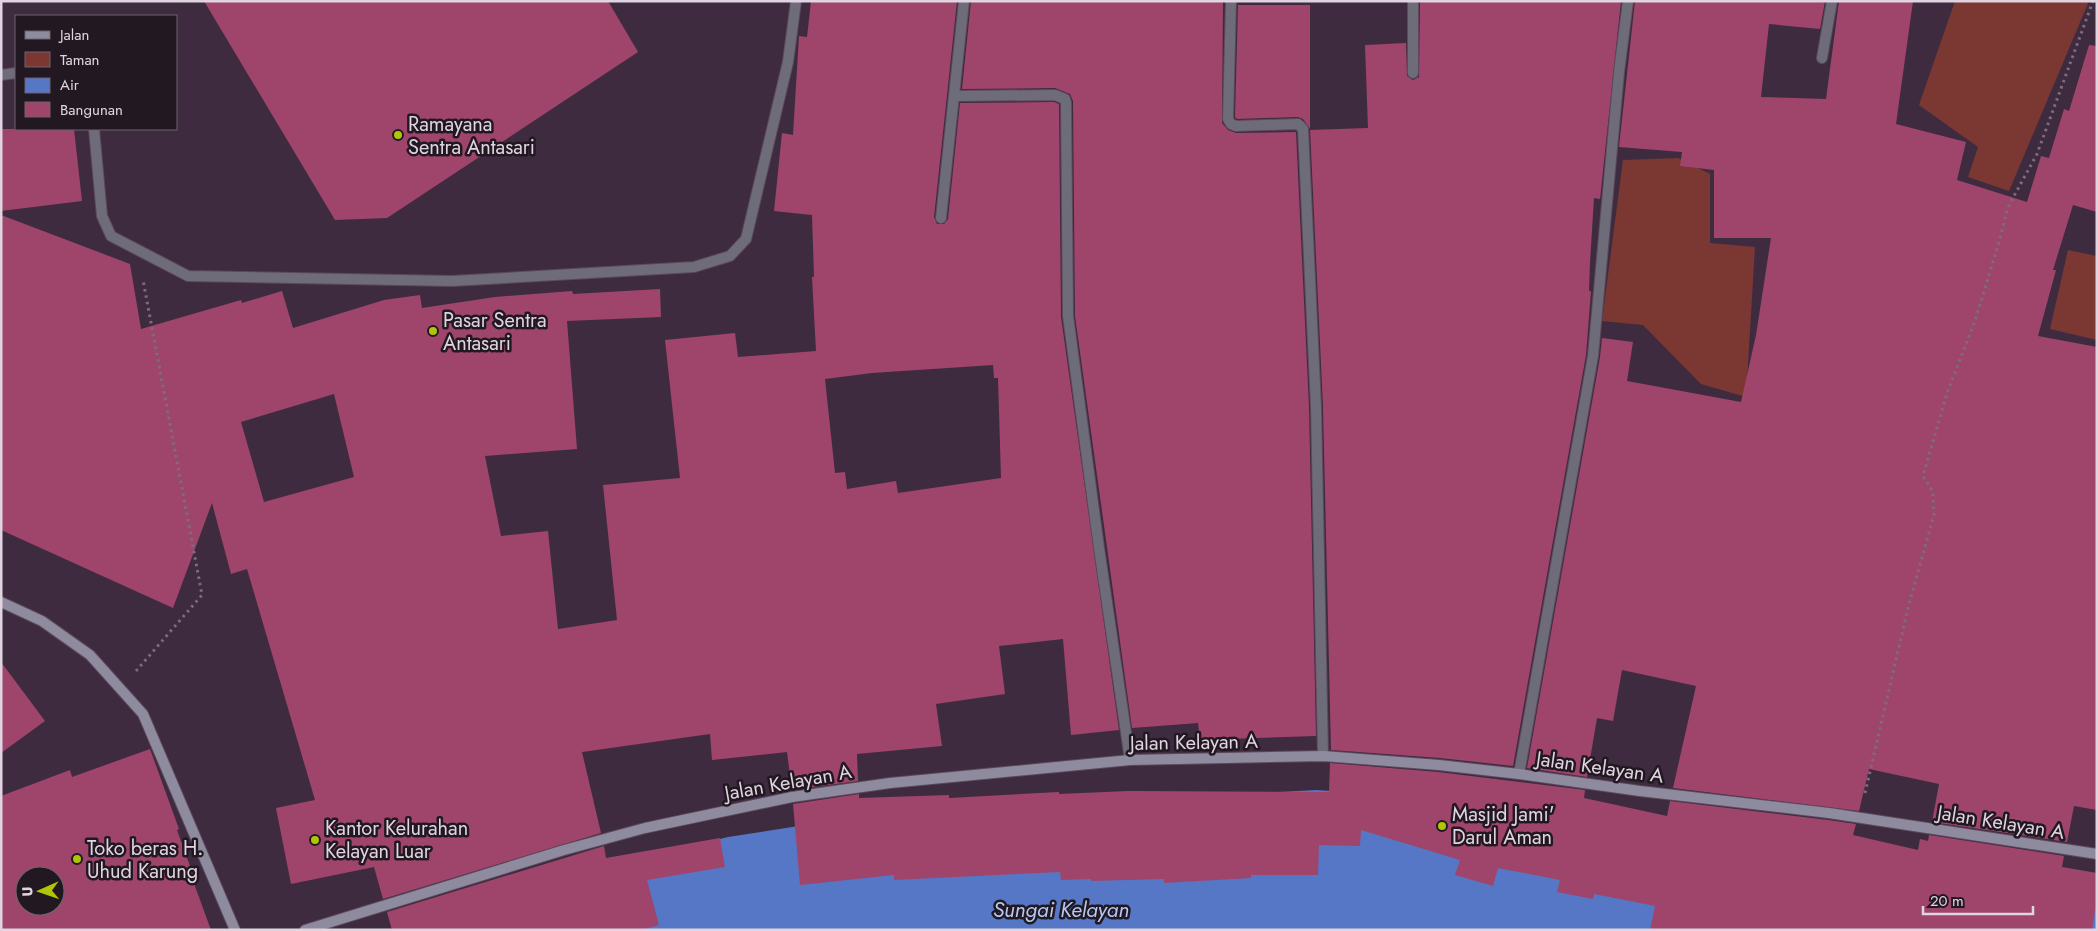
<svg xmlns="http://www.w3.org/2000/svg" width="2098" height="931" font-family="Jost,sans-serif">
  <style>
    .green { fill: #7b3832 }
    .water { fill: #5577c5 }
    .building { fill: #9f456b; fill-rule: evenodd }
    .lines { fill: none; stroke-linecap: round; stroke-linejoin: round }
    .street-casing { stroke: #5c495d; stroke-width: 12 }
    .secondary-casing { stroke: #5c495d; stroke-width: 12 }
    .path { stroke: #7d6c7e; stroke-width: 3; stroke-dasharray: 2.5 4; stroke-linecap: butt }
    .street { stroke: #6e6c79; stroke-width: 10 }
    .secondary { stroke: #8f8b9f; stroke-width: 10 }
    .poi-dot { fill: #afc506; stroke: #211821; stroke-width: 2 }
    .labels { text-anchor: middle; stroke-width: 5; stroke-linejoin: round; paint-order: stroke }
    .poi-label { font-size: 20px; fill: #e1d4e1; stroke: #211821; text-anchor: start }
    .street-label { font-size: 20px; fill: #e1d4e1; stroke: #211821 }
    .water-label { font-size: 21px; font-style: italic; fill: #b5c9f2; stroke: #211821 }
  </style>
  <rect width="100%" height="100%" fill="#3f2b40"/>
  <path class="green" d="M 1955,1 L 2089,1 L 2009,191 L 1968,177 L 1978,147 L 1919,105 Z
    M 1678,158 L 1710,174 L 1710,243 L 1755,247 L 1746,397 L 1701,384 L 1643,325 L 1602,321 L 1623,160 Z
    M 2068,250 L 2097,256 L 2097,340 L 2050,329 Z"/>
  <path class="water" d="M 1317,790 L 1398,796 L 2097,897 L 2097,930 L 395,930 L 526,888 L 728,837 L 888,812 Z"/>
  <path class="building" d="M 204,1 L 608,1 L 638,52 L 387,218 L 335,220 Z
    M 811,1 L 957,1 L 934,217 L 937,224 L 944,224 L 948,219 L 960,103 L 1054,102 L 1059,104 L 1061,317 L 1119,730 L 1071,735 L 1063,639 L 999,646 L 1005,694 L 936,704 L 942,746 L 857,754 L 858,781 L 792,790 L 787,752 L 712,760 L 710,734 L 582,752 L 601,833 L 383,899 L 374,867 L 291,884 L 276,808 L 315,800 L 247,569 L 231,574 L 212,503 L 173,608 L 1,530 L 1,215 L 130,264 L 141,329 L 241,300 L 242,303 L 282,291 L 293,328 L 384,300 L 420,295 L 422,308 L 495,297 L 572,291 L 573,294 L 660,289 L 661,317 L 567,321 L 577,449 L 485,456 L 501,536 L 548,531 L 558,629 L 617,620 L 603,485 L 680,478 L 665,340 L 735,333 L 738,357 L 816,351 L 812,277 L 814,277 L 812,215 L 774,211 L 782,133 L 793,135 L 799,36 L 807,37 ZM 993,365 L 994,378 L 998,378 L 1001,478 L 898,493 L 896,481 L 847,489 L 845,472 L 835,473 L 825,379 L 872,373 ZM 334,394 L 354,477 L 264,502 L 241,422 Z
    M 971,1 L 1223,1 L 1222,123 L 1228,130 L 1236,133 L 1296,132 L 1309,407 L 1316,736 L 1200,740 L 1198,723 L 1132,728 L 1075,316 L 1073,101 L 1070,94 L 1055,88 L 962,89 Z
    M 1420,1 L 1621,1 L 1600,199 L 1594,198 L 1590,262 L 1589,291 L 1591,291 L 1586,355 L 1513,766 L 1440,758 L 1331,750 L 1323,407 L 1310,129 L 1303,119 L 1298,117 L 1237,119 L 1235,117 L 1238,5 L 1310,5 L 1310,130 L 1368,128 L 1365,45 L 1406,43 L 1407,76 L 1413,80 L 1419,77 Z
    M 1635,1 L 1825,1 L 1820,29 L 1769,24 L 1761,97 L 1826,99 L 1839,1 L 1913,1 L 1896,124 L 1966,142 L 1957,180 L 2027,202 L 2041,156 L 2049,158 L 2064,109 L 2069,111 L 2089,45 L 2097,46 L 2097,212 L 2073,205 L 2053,270 L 2056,270 L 2038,336 L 2097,347 L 2097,810 L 2074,806 L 2067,842 L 1932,822 L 1939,784 L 1869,769 L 1859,811 L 1673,788 L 1696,686 L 1622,670 L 1613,721 L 1597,718 L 1587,777 L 1527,768 L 1600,357 L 1602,338 L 1633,342 L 1627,381 L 1741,402 L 1756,335 L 1771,238 L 1714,238 L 1714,170 L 1680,166 L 1682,152 L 1619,147 Z
    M 1,129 L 74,129 L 82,201 L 1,211 Z
    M 1,662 L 45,721 L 1,753 Z
    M 150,749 L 179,829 L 177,830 L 194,877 L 192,878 L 211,930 L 1,930 L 1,796 L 70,770 L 72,777 ZM 25,876 L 55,876 L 55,906 L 25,906 Z
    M 1330,763 L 1438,772 L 1585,790 L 1584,798 L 1667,816 L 1670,801 L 1828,820 L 1856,824 L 1853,835 L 1918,850 L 1920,839 L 1928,841 L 1929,835 L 2064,856 L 2062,867 L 2097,873 L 2097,899 L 2092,930 L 1650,930 L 1655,906 L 1594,894 L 1593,899 L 1557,892 L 1560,880 L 1498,868 L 1493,886 L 1455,875 L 1460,860 L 1361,830 L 1360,846 L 1319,845 L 1318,875 L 1251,875 L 1251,878 L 1164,883 L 1164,879 L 1091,881 L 1091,879 L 1061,880 L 1060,872 L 894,880 L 894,875 L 800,885 L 793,804 L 859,794 L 859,798 L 949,795 L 949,798 L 1059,792 L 1059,794 L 1128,791 L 1329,792 Z
    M 720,838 L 725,867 L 647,880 L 659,925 L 641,930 L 392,930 L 387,912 L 604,846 L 606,858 Z"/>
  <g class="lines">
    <defs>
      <path id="street" d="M 1231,1 L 1228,119 L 1231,124 L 1236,126 L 1298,124 L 1303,129 L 1316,407 L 1323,756
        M 1822,58 L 1832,1
        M 1413,73 L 1413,1
        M 1,75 L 16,73
        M 954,96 L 1055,95 L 1065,99 L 1066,103 L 1068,316 L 1099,548 L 1130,760
        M 94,129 L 102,216 L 111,236 L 188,276 L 452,281 L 694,267 L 730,256 L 746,239 L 788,62 L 796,1
        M 941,218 L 964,1
        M 1519,774 L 1593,356 L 1619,72 L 1628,1"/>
      <path id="secondary" d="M 1,602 L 42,621 L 90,655 L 143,714 L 235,930
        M 305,930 L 564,850 L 645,828 L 792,797 L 890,783 L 1130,760 L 1323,756 L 1439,765 L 1519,774 L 1640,791 L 1829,813 L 2097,854"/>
    </defs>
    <use href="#street" class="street-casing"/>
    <use href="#secondary" class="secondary-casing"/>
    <path class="path" d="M 136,671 L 202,595 L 143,280
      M 1865,793 L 1909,604 L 1934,515 L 1933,492 L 1923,476 L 1947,393 L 1975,321 L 1999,242 L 2008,207 L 2037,154 L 2093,1"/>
    <use href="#street" class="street"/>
    <use href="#secondary" class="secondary"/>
  </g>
  <g class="poi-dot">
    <circle cx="398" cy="135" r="5"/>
    <circle cx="433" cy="331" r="5"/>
    <circle cx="1442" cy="826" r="5"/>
    <circle cx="315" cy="840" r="5"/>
    <circle cx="77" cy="859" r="5"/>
  </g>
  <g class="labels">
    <g class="poi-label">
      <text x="408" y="131">Ramayana<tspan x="408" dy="23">Sentra Antasari</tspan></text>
      <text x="443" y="327">Pasar Sentra<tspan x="443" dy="23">Antasari</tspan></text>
      <text x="1452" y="821">Masjid Jami'<tspan x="1452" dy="23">Darul Aman</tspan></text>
      <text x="325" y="835">Kantor Kelurahan<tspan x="325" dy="23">Kelayan Luar</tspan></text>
      <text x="87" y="855">Toko beras H.<tspan x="87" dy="23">Uhud Karung</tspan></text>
    </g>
    <g class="street-label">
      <text transform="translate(1194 742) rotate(-1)" y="7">Jalan Kelayan A</text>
      <text transform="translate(1600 767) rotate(8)" y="7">Jalan Kelayan A</text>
      <text transform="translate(788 782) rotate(-10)" y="7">Jalan Kelayan A</text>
      <text transform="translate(2001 822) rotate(9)" y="7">Jalan Kelayan A</text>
    </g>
    <g class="water-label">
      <text x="1061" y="917">Sungai Kelayan</text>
    </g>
  </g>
  <rect width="2098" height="931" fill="none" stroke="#e1d4e1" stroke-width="5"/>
  <rect x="15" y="15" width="162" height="115" fill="#211821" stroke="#6e636e"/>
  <rect x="25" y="31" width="25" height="8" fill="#8f8b9f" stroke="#6e636e"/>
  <text x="60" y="40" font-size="15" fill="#e1d4e1">Jalan</text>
  <rect x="25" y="52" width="25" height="15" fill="#7b3832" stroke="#6e636e"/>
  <text x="60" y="65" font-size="15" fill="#e1d4e1">Taman</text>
  <rect x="25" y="78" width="25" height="15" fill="#5577c5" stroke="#6e636e"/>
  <text x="60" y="90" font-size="15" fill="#e1d4e1">Air</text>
  <rect x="25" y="102" width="25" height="15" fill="#9f456b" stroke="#6e636e"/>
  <text x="60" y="115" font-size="15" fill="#e1d4e1">Bangunan</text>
  <g transform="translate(40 891) rotate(268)"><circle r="24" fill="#211821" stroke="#6e636e"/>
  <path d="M0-4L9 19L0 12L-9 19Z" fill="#afc506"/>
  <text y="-8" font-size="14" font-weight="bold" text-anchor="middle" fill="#e1d4e1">U</text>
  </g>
  <path d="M1923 906v8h110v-8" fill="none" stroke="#e1d4e1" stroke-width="2.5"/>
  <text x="1930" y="906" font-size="15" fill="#e1d4e1" stroke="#211821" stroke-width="4" paint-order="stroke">20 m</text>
</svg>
